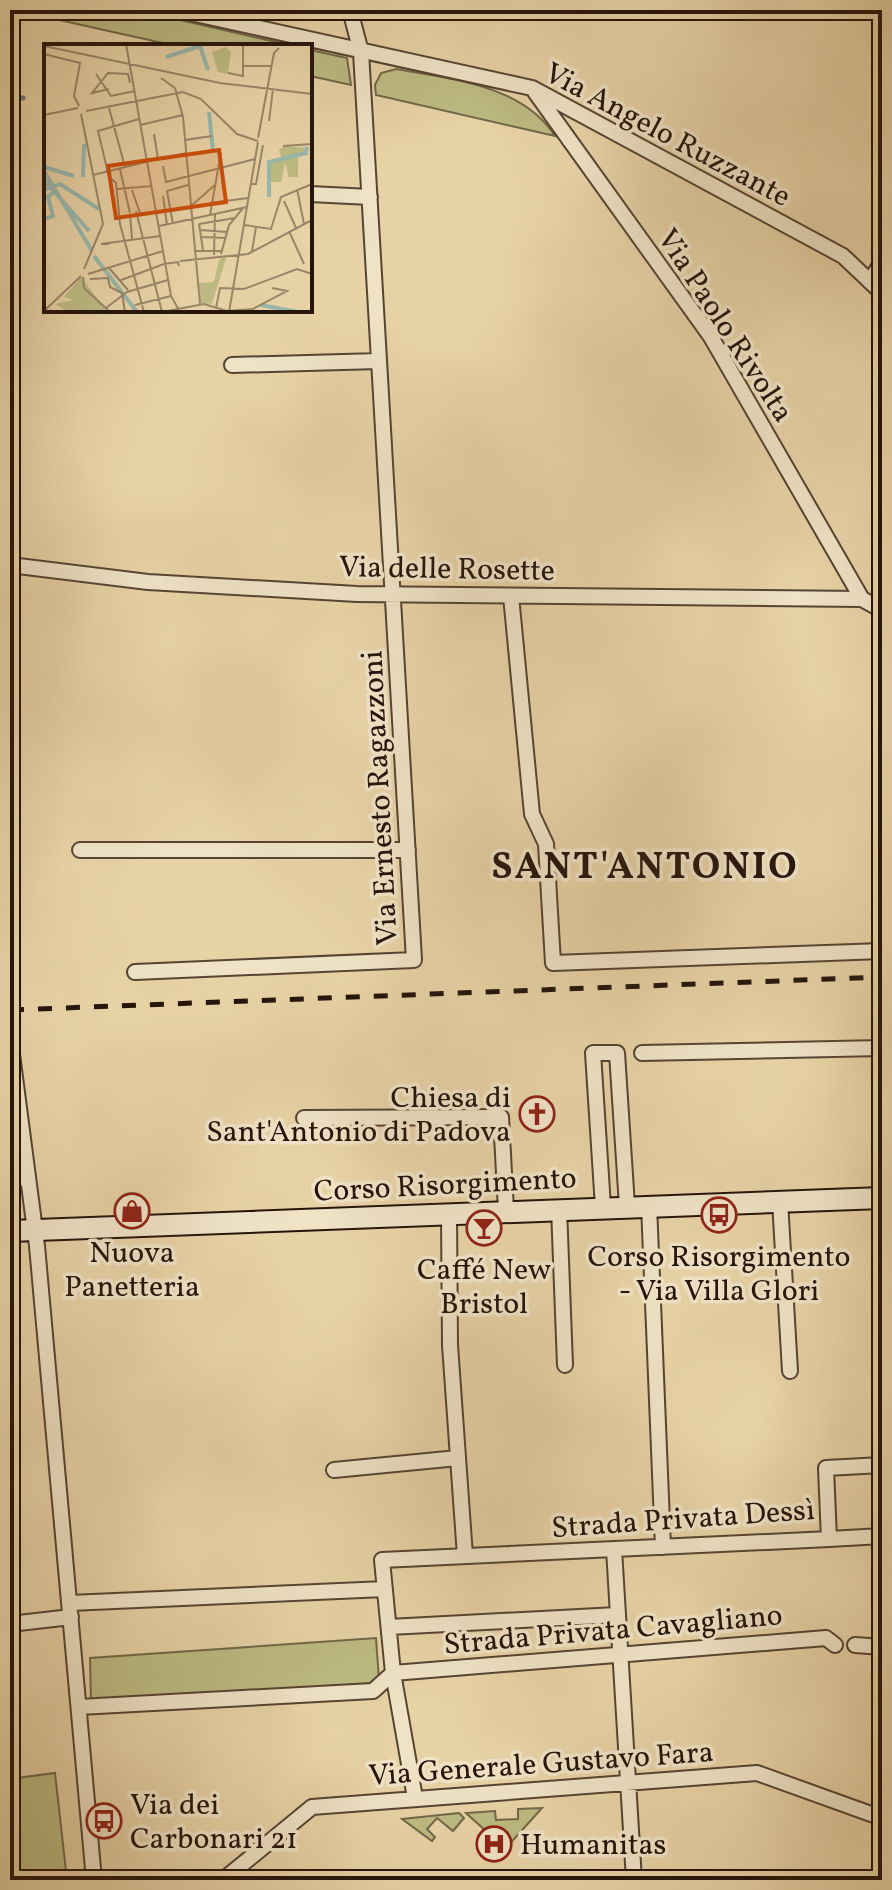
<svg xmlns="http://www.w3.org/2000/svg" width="892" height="1890" font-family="Vollkorn,serif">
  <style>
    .green { fill: #bcba82; stroke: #716747; stroke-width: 2 }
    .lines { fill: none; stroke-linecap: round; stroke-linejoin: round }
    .stream { stroke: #6a766b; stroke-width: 5 }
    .street-casing { stroke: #564432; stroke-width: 18 }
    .secondary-casing { stroke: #26140c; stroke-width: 24 }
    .street { stroke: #efe2c5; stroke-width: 14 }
    .secondary { stroke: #efe2c5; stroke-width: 20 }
    .rail { stroke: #26140c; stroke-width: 5; stroke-dasharray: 14 14; stroke-linecap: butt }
    .labels { text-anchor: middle; stroke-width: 7; stroke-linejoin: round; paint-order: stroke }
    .street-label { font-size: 30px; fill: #26140c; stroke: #efe2c5 }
    .poi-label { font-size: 30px; fill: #26140c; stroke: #efe2c5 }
    .district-label { font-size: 38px; font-weight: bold; letter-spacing: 2px; fill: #26140c; stroke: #efe2c5 }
    .inset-river { fill: none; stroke: #97b7ab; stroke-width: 4 }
    .inset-road { fill: none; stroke: #9a8668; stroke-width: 2 }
    .view { fill: #cb4f0c; fill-opacity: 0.15; stroke: #cb4f0c; stroke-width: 4 }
    .inset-edge { fill: none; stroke: #26140c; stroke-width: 4 }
  </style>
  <rect width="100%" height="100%" fill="#e7d2a6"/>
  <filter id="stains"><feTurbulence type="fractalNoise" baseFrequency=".0025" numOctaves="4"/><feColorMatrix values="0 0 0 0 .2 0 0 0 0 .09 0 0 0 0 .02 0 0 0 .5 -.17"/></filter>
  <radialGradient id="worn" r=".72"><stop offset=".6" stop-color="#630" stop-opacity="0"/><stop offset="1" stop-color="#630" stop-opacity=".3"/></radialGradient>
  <path class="green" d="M 32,10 L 137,10 L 293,46 L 176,46 L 32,14 Z
    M 310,50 L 347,58 L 351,85 L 310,76 Z
    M 396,69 C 452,79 522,85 555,136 L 376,95 L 375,85 L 381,73 Z
    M 376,1638 L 379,1680 L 368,1685 L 91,1703 L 90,1658 Z
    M 55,1773 L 67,1880 L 10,1880 L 10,1779 Z
    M 542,1808 L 506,1848 L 502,1831 L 487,1832 L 466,1813 L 495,1811 L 496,1820 L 518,1819 L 518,1809 Z
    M 459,1813 L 464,1818 L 453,1831 L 437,1818 L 427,1829 L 435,1837 L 432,1841 L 402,1819 Z"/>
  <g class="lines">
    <path class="stream" d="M 10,97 L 23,98"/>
    <defs>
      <path id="street" d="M 177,10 L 532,88 L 843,256 L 882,293
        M 881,10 L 882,35
        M 535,92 L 711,337 L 862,599
        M 310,194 L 370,197
        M 870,282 L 882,261
        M 232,365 L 379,361
        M 10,565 L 148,582 L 357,594 L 862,599 L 882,610
        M 511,596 L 532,814 L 546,844 L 553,963 L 882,951
        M 80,850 L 408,850
        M 135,972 L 414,960 L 361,52 L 350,10
        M 10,1039 L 37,1246 L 94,1880
        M 642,1053 L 882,1048
        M 304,1118 L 501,1117 L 506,1210
        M 10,1179 L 28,1178
        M 780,1201 L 790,1371
        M 649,1205 L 663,1547
        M 603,1207 L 593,1053 L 617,1053 L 627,1206
        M 559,1208 L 565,1365
        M 449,1213 L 450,1345 L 465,1556
        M 334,1470 L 458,1458
        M 829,1539 L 882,1536
        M 614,1549 L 634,1880
        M 70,1603 L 385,1589
        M 10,1624 L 71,1617
        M 389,1627 L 617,1615
        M 855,1645 L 882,1647
        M 393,1673 L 826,1638 L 835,1645
        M 79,1707 L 373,1691 L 393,1673
        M 415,1798 L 393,1673 L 382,1560 L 829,1539 L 826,1468 L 882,1465
        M 223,1880 L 312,1807 L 757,1773 L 882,1818
        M 724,1880 L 882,1878"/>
      <path id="secondary" d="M 10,1231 L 882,1198"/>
    </defs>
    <use href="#street" class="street-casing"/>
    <use href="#secondary" class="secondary-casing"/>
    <use href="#street" class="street"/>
    <use href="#secondary" class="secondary"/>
    <path class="rail" d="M 10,1010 L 882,977"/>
  </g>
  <defs>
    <symbol id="church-ring" viewBox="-11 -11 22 22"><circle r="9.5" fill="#efe2c5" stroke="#8f2418" stroke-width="1.5"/><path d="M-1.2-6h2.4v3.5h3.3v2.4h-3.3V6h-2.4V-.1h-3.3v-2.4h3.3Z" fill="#8f2418"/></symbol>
    <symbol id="shop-ring" viewBox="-11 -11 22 22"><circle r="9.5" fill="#efe2c5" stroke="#8f2418" stroke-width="1.5"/><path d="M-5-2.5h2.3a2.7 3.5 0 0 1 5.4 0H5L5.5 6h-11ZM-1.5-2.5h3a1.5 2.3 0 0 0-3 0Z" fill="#8f2418"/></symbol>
    <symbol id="bus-ring" viewBox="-11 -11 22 22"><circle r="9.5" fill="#efe2c5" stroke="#8f2418" stroke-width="1.5"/><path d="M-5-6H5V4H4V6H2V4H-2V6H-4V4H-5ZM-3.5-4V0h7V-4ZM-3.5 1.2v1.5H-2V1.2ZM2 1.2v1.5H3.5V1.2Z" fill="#8f2418"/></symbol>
    <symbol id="bar-ring" viewBox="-11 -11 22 22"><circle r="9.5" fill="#efe2c5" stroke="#8f2418" stroke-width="1.5"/><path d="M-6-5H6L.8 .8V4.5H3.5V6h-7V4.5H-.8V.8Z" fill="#8f2418"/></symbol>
    <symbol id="hospital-ring" viewBox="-11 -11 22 22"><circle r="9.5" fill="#efe2c5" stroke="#8f2418" stroke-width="1.5"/><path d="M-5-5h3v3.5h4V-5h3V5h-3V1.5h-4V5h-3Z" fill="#8f2418"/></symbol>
  </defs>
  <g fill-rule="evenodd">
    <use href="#church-ring" x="517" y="1094" width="40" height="40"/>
    <use href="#shop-ring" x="112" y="1191" width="40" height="40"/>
    <use href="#bus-ring" x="699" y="1195" width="40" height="40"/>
    <use href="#bar-ring" x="464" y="1208" width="40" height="40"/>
    <use href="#bus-ring" x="84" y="1801" width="40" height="40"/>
    <use href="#hospital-ring" x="474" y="1824" width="40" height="40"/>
  </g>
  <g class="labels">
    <g class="street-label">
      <text transform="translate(668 134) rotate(28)" y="10">Via Angelo Ruzzante</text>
      <text transform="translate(726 325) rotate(57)" y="10">Via Paolo Rivolta</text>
      <text transform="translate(447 568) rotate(1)" y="10">Via delle Rosette</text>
      <text transform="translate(379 798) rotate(-93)" y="10">Via Ernesto Ragazzoni</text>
      <text transform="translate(445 1184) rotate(-3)" y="10">Corso Risorgimento</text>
      <text transform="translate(683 1518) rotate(-4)" y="10">Strada Privata Dessì</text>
      <text transform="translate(613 1629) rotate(-5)" y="10">Strada Privata Cavagliano</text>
      <text transform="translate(541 1763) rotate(-4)" y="10">Via Generale Gustavo Fara</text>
    </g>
    <g class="poi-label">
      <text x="511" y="1107" text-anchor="end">Chiesa di<tspan x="511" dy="34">Sant'Antonio di Padova</tspan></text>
      <text x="132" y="1262">Nuova<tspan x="132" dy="34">Panetteria</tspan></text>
      <text x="719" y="1266">Corso Risorgimento<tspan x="719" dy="34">- Via Villa Glori</tspan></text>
      <text x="484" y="1279">Caffé New<tspan x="484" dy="34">Bristol</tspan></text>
      <text x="130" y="1814" text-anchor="start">Via dei<tspan x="130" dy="34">Carbonari 21</tspan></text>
      <text x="520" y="1854" text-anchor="start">Humanitas</text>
    </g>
    <g class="district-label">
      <text x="645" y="878">SANT'ANTONIO</text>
    </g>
  </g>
  <g transform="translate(44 44)">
    <rect width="268" height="268" fill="#e7d2a6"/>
    <path d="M 182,3 L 187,8 L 184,30 L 174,28 L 168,8 ZM 241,102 L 262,104 L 263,110 L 254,111 L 254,133 L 245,133 L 241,119 L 237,138 L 223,138 L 225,118 L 238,116 L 235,105 ZM 183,211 L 168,260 L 156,259 L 153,239 L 170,238 L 175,216 ZM 37,233 L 61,265 L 58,268 L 24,268 L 11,260 L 30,256 L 20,253 Z" fill="#bcba82"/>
    <path class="inset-river" d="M 122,13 L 156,2 L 164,26M 165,68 L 169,108M 0,123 L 30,132M 0,127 L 48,207M 39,133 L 40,100M 0,136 L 45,187M 0,146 L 16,140 L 55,165M 225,153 L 225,118 L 262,109 L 263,103M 0,175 L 9,172 L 4,153 L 11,147M 50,212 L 93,268M 217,261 L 254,268"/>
    <path class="inset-road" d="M 82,0 L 127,252 L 136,268M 0,2 L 176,39 L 268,50M 0,10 L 36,19 L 30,52 L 35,62M 199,22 L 228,22M 184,29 L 199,32 L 199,0M 52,30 L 67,52 L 91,47M 117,34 L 131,44 L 139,73 L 156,260M 65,45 L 48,49 L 64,29 L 84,30 L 86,39M 65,64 L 81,123M 42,67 L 139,48 L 157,55 L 193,90 L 214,97M 37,70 L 59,180 L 40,225M 0,71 L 34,64M 95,75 L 54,87 L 65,133 L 72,139 L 76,180 L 100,268M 225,77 L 229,45M 96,81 L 139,71M 214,94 L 230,9 L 235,4M 141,96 L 168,92M 239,102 L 268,100M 118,115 L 142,109M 119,122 L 122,138 L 211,115M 76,125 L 86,169M 49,131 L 114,115 L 110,90M 207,140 L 212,140 L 219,101M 73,145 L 108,142M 253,145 L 260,180M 88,146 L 97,172M 119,152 L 123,181M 240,157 L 252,184M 166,159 L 204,154M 147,162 L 172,140M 92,167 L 118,268M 86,170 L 88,195M 166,171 L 177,108M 129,180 L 123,147 L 144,141M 155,180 L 191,174M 155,180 L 159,206M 200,181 L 227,185 L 237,153 L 268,140M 115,182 L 203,163M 156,186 L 183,188M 245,187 L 260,220M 157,193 L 181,194M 65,200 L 57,200 L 116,192M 150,207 L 177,207M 208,207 L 212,183M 177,210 L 185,181 L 200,163M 170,211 L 171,170M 136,217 L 204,210 L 268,176M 65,224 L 84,246M 44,230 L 119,207M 39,233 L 40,244 L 66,268M 46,235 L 64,234 L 66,243 L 78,249 L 81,268M 77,236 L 120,220 L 134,218 L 135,222M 91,261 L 127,252M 62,264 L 83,248 L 124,236M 172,264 L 176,244 L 200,245 L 253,225 L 268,230M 0,267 L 37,232M 118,268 L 160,260 L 183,267 L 209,265 L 243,247 L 228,244M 185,268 L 214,98"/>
    <path class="view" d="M 175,106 L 182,158 L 72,174 L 64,122 Z"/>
    <rect width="268" height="268" class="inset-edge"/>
  </g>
  <rect width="892" height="1890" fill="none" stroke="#e7d2a6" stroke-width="40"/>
  <rect x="12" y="12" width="868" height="1866" fill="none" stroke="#26140c" stroke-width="4"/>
  <rect x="20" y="20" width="852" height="1850" fill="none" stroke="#26140c" stroke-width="2"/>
  <rect width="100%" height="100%" filter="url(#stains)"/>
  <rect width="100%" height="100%" fill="url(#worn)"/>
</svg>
